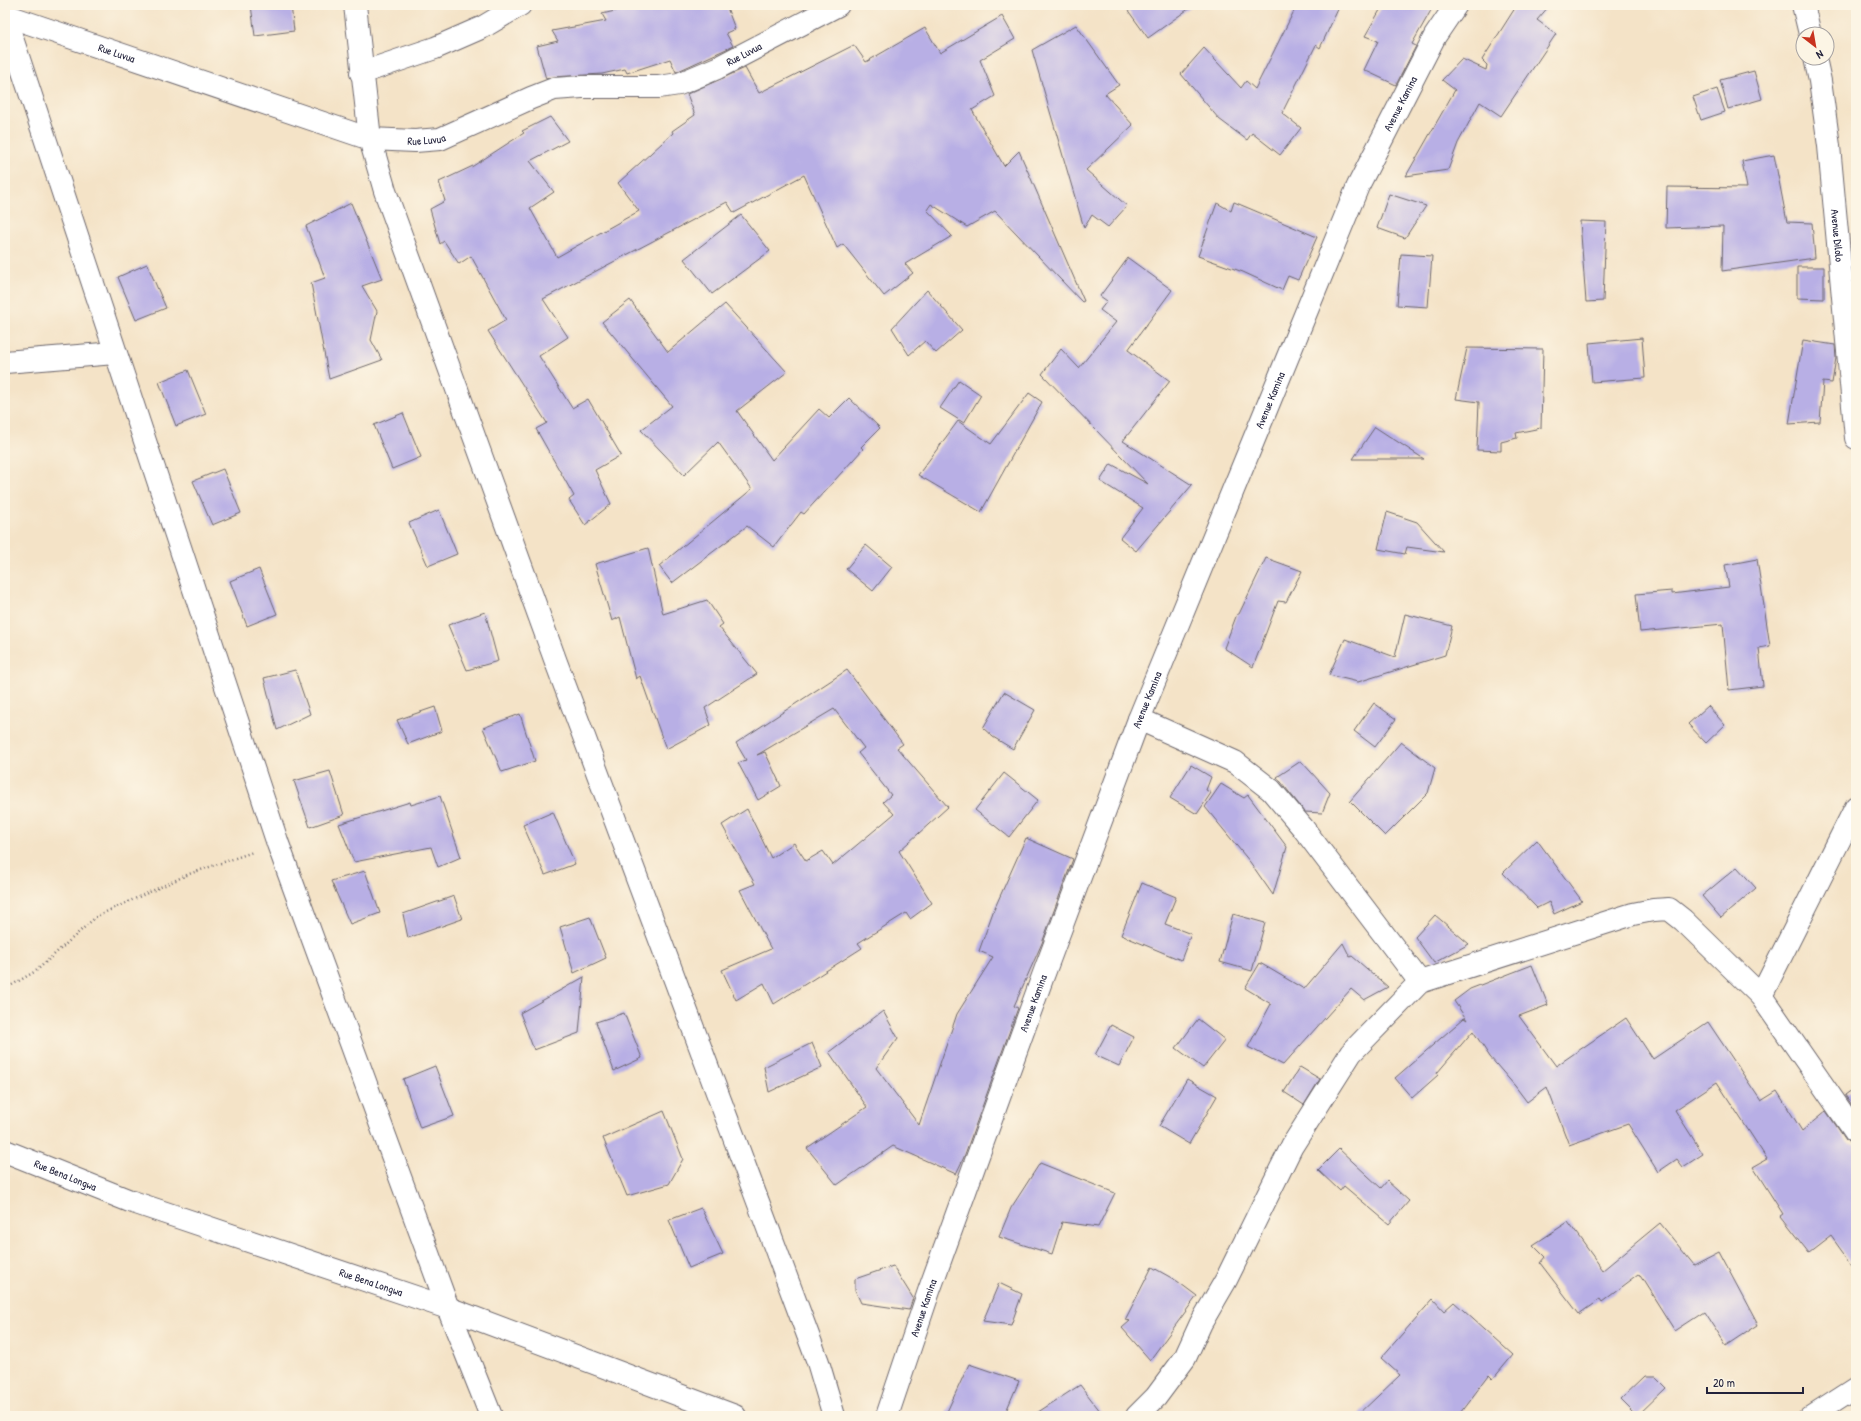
<svg xmlns="http://www.w3.org/2000/svg" width="1861" height="1421" font-family="'Patrick Hand',sans-serif">
  <style>
    .building { fill: #b8afe5 }
    .lines { fill: none; stroke-linecap: round; stroke-linejoin: round }
    .street-casing { stroke: #6c666c; stroke-width: 24 }
    .path { stroke: #6c666c; stroke-width: 2.5; stroke-dasharray: 1 3; stroke-linecap: butt }
    .street { stroke: #fff; stroke-width: 22 }
    .labels { text-anchor: middle; stroke-width: 4; stroke-linejoin: round; paint-order: stroke }
    .street-label { font-size: 11px; fill: #22223b; stroke: #fcf5e5 }
  </style>
  <rect width="100%" height="100%" fill="#fcf5e5"/>
  <filter id="ink" filterUnits="userSpaceOnUse"><feTurbulence type="fractalNoise" baseFrequency=".025" numOctaves="2"/><feDisplacementMap in="SourceGraphic" scale="8" xChannelSelector="R" yChannelSelector="G"/><feConvolveMatrix kernelMatrix="1 2 1 2 8 2 1 2 1" color-interpolation-filters="sRGB"/></filter>
  <filter id="wash" filterUnits="userSpaceOnUse"><feTurbulence type="fractalNoise" baseFrequency=".012" numOctaves="4" result="noise"/><feDisplacementMap in="SourceGraphic" scale="16" xChannelSelector="R" yChannelSelector="G"/><feGaussianBlur stdDeviation="0.9" result="paint"/><feColorMatrix in="noise" values="0 0 0 0 0 0 0 0 0 0 0 0 0 0 0 0 0 1.4 0 .05"/><feComposite in="paint" operator="in"/></filter>
  <g filter="url(#wash)">
    <rect width="100%" height="100%" fill="#f4e3c7"/>
    <g id="blocks">
      <path class="building" d="M 251,5 L 291,5 L 294,31 L 255,36 Z
        M 641,5 L 726,5 L 735,29 L 726,33 L 733,46 L 676,72 L 670,59 L 627,73 L 625,69 L 602,74 L 553,77 L 546,79 L 537,46 L 558,41 L 552,31 L 606,21 L 602,14 Z
        M 1124,5 L 1194,5 L 1148,38 Z
        M 1297,5 L 1340,5 L 1320,48 L 1316,45 L 1282,113 L 1301,128 L 1280,155 L 1252,133 L 1247,140 L 1219,119 L 1181,74 L 1204,48 L 1241,88 L 1246,81 L 1255,89 Z
        M 1383,5 L 1434,5 L 1412,44 L 1416,46 L 1396,85 L 1364,70 L 1378,41 L 1365,36 Z
        M 1517,5 L 1550,5 L 1537,20 L 1556,34 L 1501,116 L 1480,102 L 1458,143 L 1448,170 L 1406,176 L 1455,90 L 1442,80 L 1462,59 L 1486,70 L 1487,65 L 1482,60 Z
        M 1002,16 L 1015,39 L 980,60 L 995,96 L 972,110 L 1004,166 L 1019,151 L 1084,301 L 1082,302 L 995,211 L 967,227 L 931,204 L 927,210 L 952,236 L 905,264 L 913,273 L 884,296 L 843,244 L 837,248 L 804,175 L 734,213 L 727,202 L 543,299 L 568,337 L 539,356 L 572,408 L 588,399 L 621,455 L 595,470 L 611,504 L 585,525 L 569,500 L 574,496 L 536,429 L 547,423 L 488,331 L 506,320 L 471,256 L 459,264 L 444,241 L 440,244 L 430,209 L 445,201 L 439,182 L 473,166 L 524,133 L 522,131 L 550,117 L 568,141 L 530,161 L 554,192 L 530,208 L 557,257 L 639,211 L 618,183 L 673,133 L 672,131 L 695,115 L 687,94 L 745,68 L 759,93 L 854,45 L 866,62 L 925,28 L 940,53 Z
        M 1076,25 L 1119,85 L 1105,94 L 1133,125 L 1086,170 L 1127,206 L 1108,227 L 1092,215 L 1084,228 L 1032,50 Z
        M 1754,71 L 1762,99 L 1728,109 L 1720,80 Z
        M 1717,89 L 1725,112 L 1701,120 L 1693,97 Z
        M 1774,155 L 1787,222 L 1812,223 L 1815,258 L 1722,271 L 1723,226 L 1666,228 L 1667,187 L 1747,188 L 1742,161 Z
        M 1389,194 L 1426,206 L 1405,238 L 1377,228 Z
        M 1234,202 L 1317,237 L 1298,280 L 1288,276 L 1282,290 L 1243,272 L 1198,256 L 1217,203 L 1231,211 Z
        M 351,203 L 382,279 L 362,286 L 377,311 L 371,340 L 382,360 L 329,379 L 311,283 L 325,278 L 306,226 Z
        M 741,215 L 770,251 L 712,294 L 684,259 Z
        M 1580,221 L 1606,222 L 1603,301 L 1586,302 Z
        M 1401,254 L 1432,256 L 1428,307 L 1397,305 Z
        M 1128,258 L 1172,290 L 1128,350 L 1170,381 L 1123,441 L 1192,485 L 1136,551 L 1120,538 L 1143,508 L 1100,481 L 1111,464 L 1148,484 L 1042,374 L 1061,349 L 1079,368 L 1116,322 L 1100,310 L 1107,301 L 1100,296 Z
        M 147,264 L 166,308 L 136,320 L 118,277 Z
        M 1797,267 L 1824,267 L 1824,299 L 1797,298 Z
        M 927,290 L 962,330 L 936,353 L 925,341 L 909,355 L 892,328 Z
        M 630,300 L 668,352 L 725,304 L 787,372 L 737,411 L 772,460 L 819,409 L 829,418 L 849,398 L 880,428 L 861,447 L 863,449 L 804,514 L 801,512 L 774,547 L 747,526 L 672,583 L 659,566 L 752,489 L 718,442 L 684,475 L 641,430 L 672,406 L 602,322 Z
        M 1642,338 L 1645,378 L 1592,382 L 1589,343 Z
        M 1803,340 L 1835,345 L 1836,358 L 1832,383 L 1823,382 L 1820,422 L 1789,424 Z
        M 1467,348 L 1543,349 L 1541,428 L 1516,433 L 1517,438 L 1501,442 L 1501,451 L 1477,450 L 1479,402 L 1456,399 Z
        M 188,370 L 206,414 L 176,426 L 159,382 Z
        M 959,380 L 981,395 L 964,423 L 940,408 Z
        M 1029,393 L 1042,402 L 981,512 L 918,475 L 958,421 L 991,444 Z
        M 403,413 L 421,457 L 392,469 L 374,425 Z
        M 1375,427 L 1424,459 L 1353,459 Z
        M 223,469 L 241,513 L 212,525 L 193,481 Z
        M 439,510 L 457,554 L 428,566 L 409,523 Z
        M 1387,512 L 1417,522 L 1444,552 L 1407,547 L 1405,554 L 1378,549 Z
        M 866,545 L 892,567 L 873,591 L 846,569 Z
        M 648,548 L 663,614 L 707,600 L 723,624 L 719,627 L 757,674 L 705,708 L 711,725 L 666,749 L 640,676 L 636,679 L 620,617 L 612,621 L 595,564 Z
        M 1266,558 L 1302,571 L 1286,602 L 1278,601 L 1253,667 L 1224,648 L 1237,614 L 1239,614 Z
        M 1757,559 L 1770,646 L 1759,648 L 1763,686 L 1729,690 L 1723,624 L 1640,632 L 1636,594 L 1672,591 L 1672,594 L 1729,587 L 1725,565 Z
        M 259,569 L 277,614 L 247,626 L 230,581 Z
        M 485,612 L 498,661 L 467,670 L 448,625 Z
        M 1405,614 L 1452,626 L 1445,655 L 1358,682 L 1329,675 L 1345,639 L 1395,657 Z
        M 295,670 L 310,714 L 277,730 L 264,678 Z
        M 847,670 L 903,744 L 897,748 L 948,807 L 899,851 L 932,903 L 910,919 L 906,913 L 858,943 L 862,948 L 774,1004 L 764,983 L 736,1000 L 722,970 L 771,949 L 740,890 L 755,884 L 722,825 L 747,809 L 771,858 L 794,843 L 806,861 L 823,851 L 833,865 L 894,814 L 883,802 L 891,795 L 858,753 L 864,748 L 834,709 L 757,755 L 765,752 L 781,786 L 758,800 L 738,763 L 746,760 L 736,743 Z
        M 1004,692 L 1035,710 L 1013,749 L 993,737 L 983,728 Z
        M 1374,703 L 1396,719 L 1375,747 L 1354,731 Z
        M 1708,706 L 1725,725 L 1706,743 L 1688,724 Z
        M 435,707 L 442,731 L 408,744 L 397,720 Z
        M 520,714 L 535,761 L 502,772 L 483,728 Z
        M 1401,742 L 1435,768 L 1428,793 L 1385,836 L 1350,801 Z
        M 1301,761 L 1330,793 L 1322,813 L 1305,812 L 1277,777 Z
        M 1191,765 L 1211,777 L 1206,790 L 1211,793 L 1197,814 L 1170,798 Z
        M 330,771 L 344,815 L 310,827 L 294,781 Z
        M 1004,773 L 1038,800 L 1009,837 L 975,810 Z
        M 1221,784 L 1244,798 L 1248,795 L 1287,847 L 1273,895 L 1250,862 L 1205,807 Z
        M 440,796 L 461,857 L 438,867 L 431,847 L 354,862 L 339,824 L 410,802 L 411,805 Z
        M 553,812 L 575,864 L 545,875 L 523,825 Z
        M 1026,838 L 1073,859 L 1042,943 L 1014,1006 L 1018,1008 L 964,1157 L 956,1174 L 893,1146 L 837,1185 L 807,1148 L 867,1107 L 829,1052 L 883,1011 L 898,1038 L 876,1068 L 919,1125 L 957,1014 L 993,957 L 979,951 L 993,912 Z
        M 1537,840 L 1582,901 L 1554,914 L 1549,902 L 1537,908 L 1503,873 Z
        M 1737,867 L 1756,888 L 1721,918 L 1702,896 Z
        M 365,871 L 380,913 L 350,924 L 331,881 Z
        M 1142,883 L 1176,897 L 1165,924 L 1191,934 L 1181,960 L 1121,935 Z
        M 454,896 L 462,919 L 408,938 L 403,914 Z
        M 1233,914 L 1265,923 L 1252,971 L 1220,962 Z
        M 1435,915 L 1469,944 L 1434,963 L 1415,937 Z
        M 590,917 L 606,958 L 574,973 L 560,927 Z
        M 1343,943 L 1350,957 L 1352,956 L 1388,987 L 1364,1000 L 1351,989 L 1283,1065 L 1248,1047 L 1271,1004 L 1245,988 L 1260,963 L 1304,989 Z
        M 1532,965 L 1548,1005 L 1519,1016 L 1556,1066 L 1626,1018 L 1653,1059 L 1708,1022 L 1761,1101 L 1777,1091 L 1802,1131 L 1826,1111 L 1846,1140 L 1850,1144 L 1856,1145 L 1856,1271 L 1831,1236 L 1809,1253 L 1780,1216 L 1783,1214 L 1753,1167 L 1767,1159 L 1717,1082 L 1675,1110 L 1703,1154 L 1683,1167 L 1677,1159 L 1658,1172 L 1628,1124 L 1569,1145 L 1547,1087 L 1527,1102 L 1515,1086 L 1490,1057 L 1473,1031 L 1437,1073 L 1438,1075 L 1412,1098 L 1395,1078 L 1464,1018 L 1467,1020 L 1454,1001 L 1470,989 Z
        M 584,977 L 579,1033 L 534,1050 L 520,1013 Z
        M 624,1013 L 642,1058 L 614,1071 L 596,1022 Z
        M 1198,1019 L 1225,1040 L 1203,1068 L 1176,1048 Z
        M 1111,1025 L 1134,1037 L 1119,1066 L 1095,1055 Z
        M 812,1043 L 822,1067 L 769,1092 L 764,1067 Z
        M 435,1066 L 454,1116 L 420,1128 L 403,1079 Z
        M 1300,1067 L 1320,1079 L 1304,1105 L 1284,1092 Z
        M 1187,1079 L 1217,1096 L 1189,1144 L 1159,1126 Z
        M 1856,1087 L 1856,1111 L 1845,1095 Z
        M 664,1111 L 683,1159 L 669,1184 L 627,1196 L 603,1138 Z
        M 1339,1149 L 1381,1188 L 1387,1181 L 1409,1201 L 1389,1224 L 1344,1186 L 1340,1191 L 1318,1170 Z
        M 1040,1163 L 1115,1193 L 1098,1227 L 1062,1222 L 1052,1254 L 999,1237 L 1011,1208 Z
        M 701,1208 L 723,1254 L 689,1268 L 669,1220 Z
        M 1568,1222 L 1603,1270 L 1660,1223 L 1694,1265 L 1719,1252 L 1758,1325 L 1726,1346 L 1704,1312 L 1675,1331 L 1639,1274 L 1602,1302 L 1600,1299 L 1579,1314 L 1540,1263 L 1545,1257 L 1533,1245 Z
        M 893,1266 L 913,1298 L 909,1310 L 861,1303 L 855,1290 L 855,1279 Z
        M 1152,1267 L 1177,1281 L 1197,1296 L 1150,1360 L 1122,1328 L 1130,1321 L 1125,1320 Z
        M 999,1283 L 1022,1294 L 1011,1325 L 983,1321 Z
        M 1433,1299 L 1444,1311 L 1454,1302 L 1513,1355 L 1493,1379 L 1489,1375 L 1458,1416 L 1357,1416 L 1400,1375 L 1381,1358 Z
        M 969,1364 L 1019,1381 L 1004,1416 L 945,1416 Z
        M 1644,1376 L 1654,1376 L 1666,1388 L 1637,1416 L 1620,1399 Z
        M 1080,1385 L 1104,1416 L 1032,1416 Z"/>
    </g>
  </g>
  <g filter="url(#ink)">
    <use href="#blocks" fill-opacity="0" stroke="#6c666c" stroke-width="1"/>
    <g class="lines">
      <defs>
        <g id="street">
          <path d="M 355,5 L 370,139 L 385,191 L 556,662 L 818,1362 L 834,1416"/>
          <path d="M 1803,5 L 1810,34"/>
          <path id="s1" d="M 5,15 L 370,139 L 415,141 L 440,139 L 531,98 L 554,89 L 582,87 L 659,87 L 679,84 L 717,68 L 838,5"/>
          <path d="M 5,17 L 278,844 L 448,1308 L 491,1416"/>
          <path id="s2" d="M 1815,58 L 1820,81 L 1829,146 L 1856,438"/>
          <path d="M 361,73 L 435,48 L 483,27 L 520,5"/>
          <path d="M 5,362 L 115,353"/>
          <path d="M 1139,719 L 1235,762 L 1271,790 L 1303,828 L 1420,982"/>
          <path d="M 1761,996 L 1856,807"/>
          <path id="s3" d="M 5,1151 L 130,1201 L 448,1308 L 735,1416"/>
          <path id="s4" d="M 887,1416 L 929,1291 L 1043,976 L 1139,719 L 1358,186 L 1435,36 L 1456,5"/>
          <path d="M 1137,1416 L 1156,1397 L 1185,1358 L 1201,1323 L 1226,1280 L 1292,1146 L 1351,1053 L 1420,982 L 1633,914 L 1653,910 L 1669,909 L 1683,920 L 1761,996 L 1856,1133"/>
          <path d="M 1811,1416 L 1856,1387"/>
        </g>
      </defs>
      <use href="#street" class="street-casing"/>
      <path class="path" d="M 5,989 L 36,971 L 97,916 L 189,874 L 253,852"/>
      <use href="#street" class="street"/>
    </g>
  </g>
  <g class="labels">
    <g class="street-label">
      <text dy="4" stroke="none"><textPath href="#s1" startOffset="118">Rue Luvua</textPath></text>
      <text dy="4" stroke="none"><textPath href="#s1" startOffset="777">Rue Luvua</textPath></text>
      <text dy="4" stroke="none"><textPath href="#s4" startOffset="1410">Avenue Kamina</textPath></text>
      <text dy="4" stroke="none"><textPath href="#s1" startOffset="442">Rue Luvua</textPath></text>
      <text dy="4" stroke="none"><textPath href="#s2" startOffset="179">Avenue Dilolo</textPath></text>
      <text dy="4" stroke="none"><textPath href="#s4" startOffset="1086">Avenue Kamina</textPath></text>
      <text dy="4" stroke="none"><textPath href="#s4" startOffset="762">Avenue Kamina</textPath></text>
      <text dy="4" stroke="none"><textPath href="#s4" startOffset="438">Avenue Kamina</textPath></text>
      <text dy="4" stroke="none"><textPath href="#s3" startOffset="65">Rue Bena Longwa</textPath></text>
      <text dy="4" stroke="none"><textPath href="#s3" startOffset="389">Rue Bena Longwa</textPath></text>
      <text dy="4" stroke="none"><textPath href="#s4" startOffset="114">Avenue Kamina</textPath></text>
    </g>
  </g>
  <rect width="1861" height="1421" fill="none" stroke="#fcf5e5" stroke-width="20"/>
  <g transform="translate(1815 46) rotate(149)"><circle r="19" fill="#fcf5e5" stroke="#a5a1a1"/>
  <path d="M0-3L7 15L0 10L-7 15Z" fill="#c8321e"/>
  <text y="-6" font-size="11" font-weight="bold" text-anchor="middle" fill="#22223b">N</text>
  </g>
  <path d="M1707 1387v6h96v-6" fill="none" stroke="#22223b" stroke-width="2"/>
  <text x="1713" y="1387" font-size="12" fill="#22223b" stroke="#fcf5e5" stroke-width="3" paint-order="stroke">20 m</text>
</svg>
